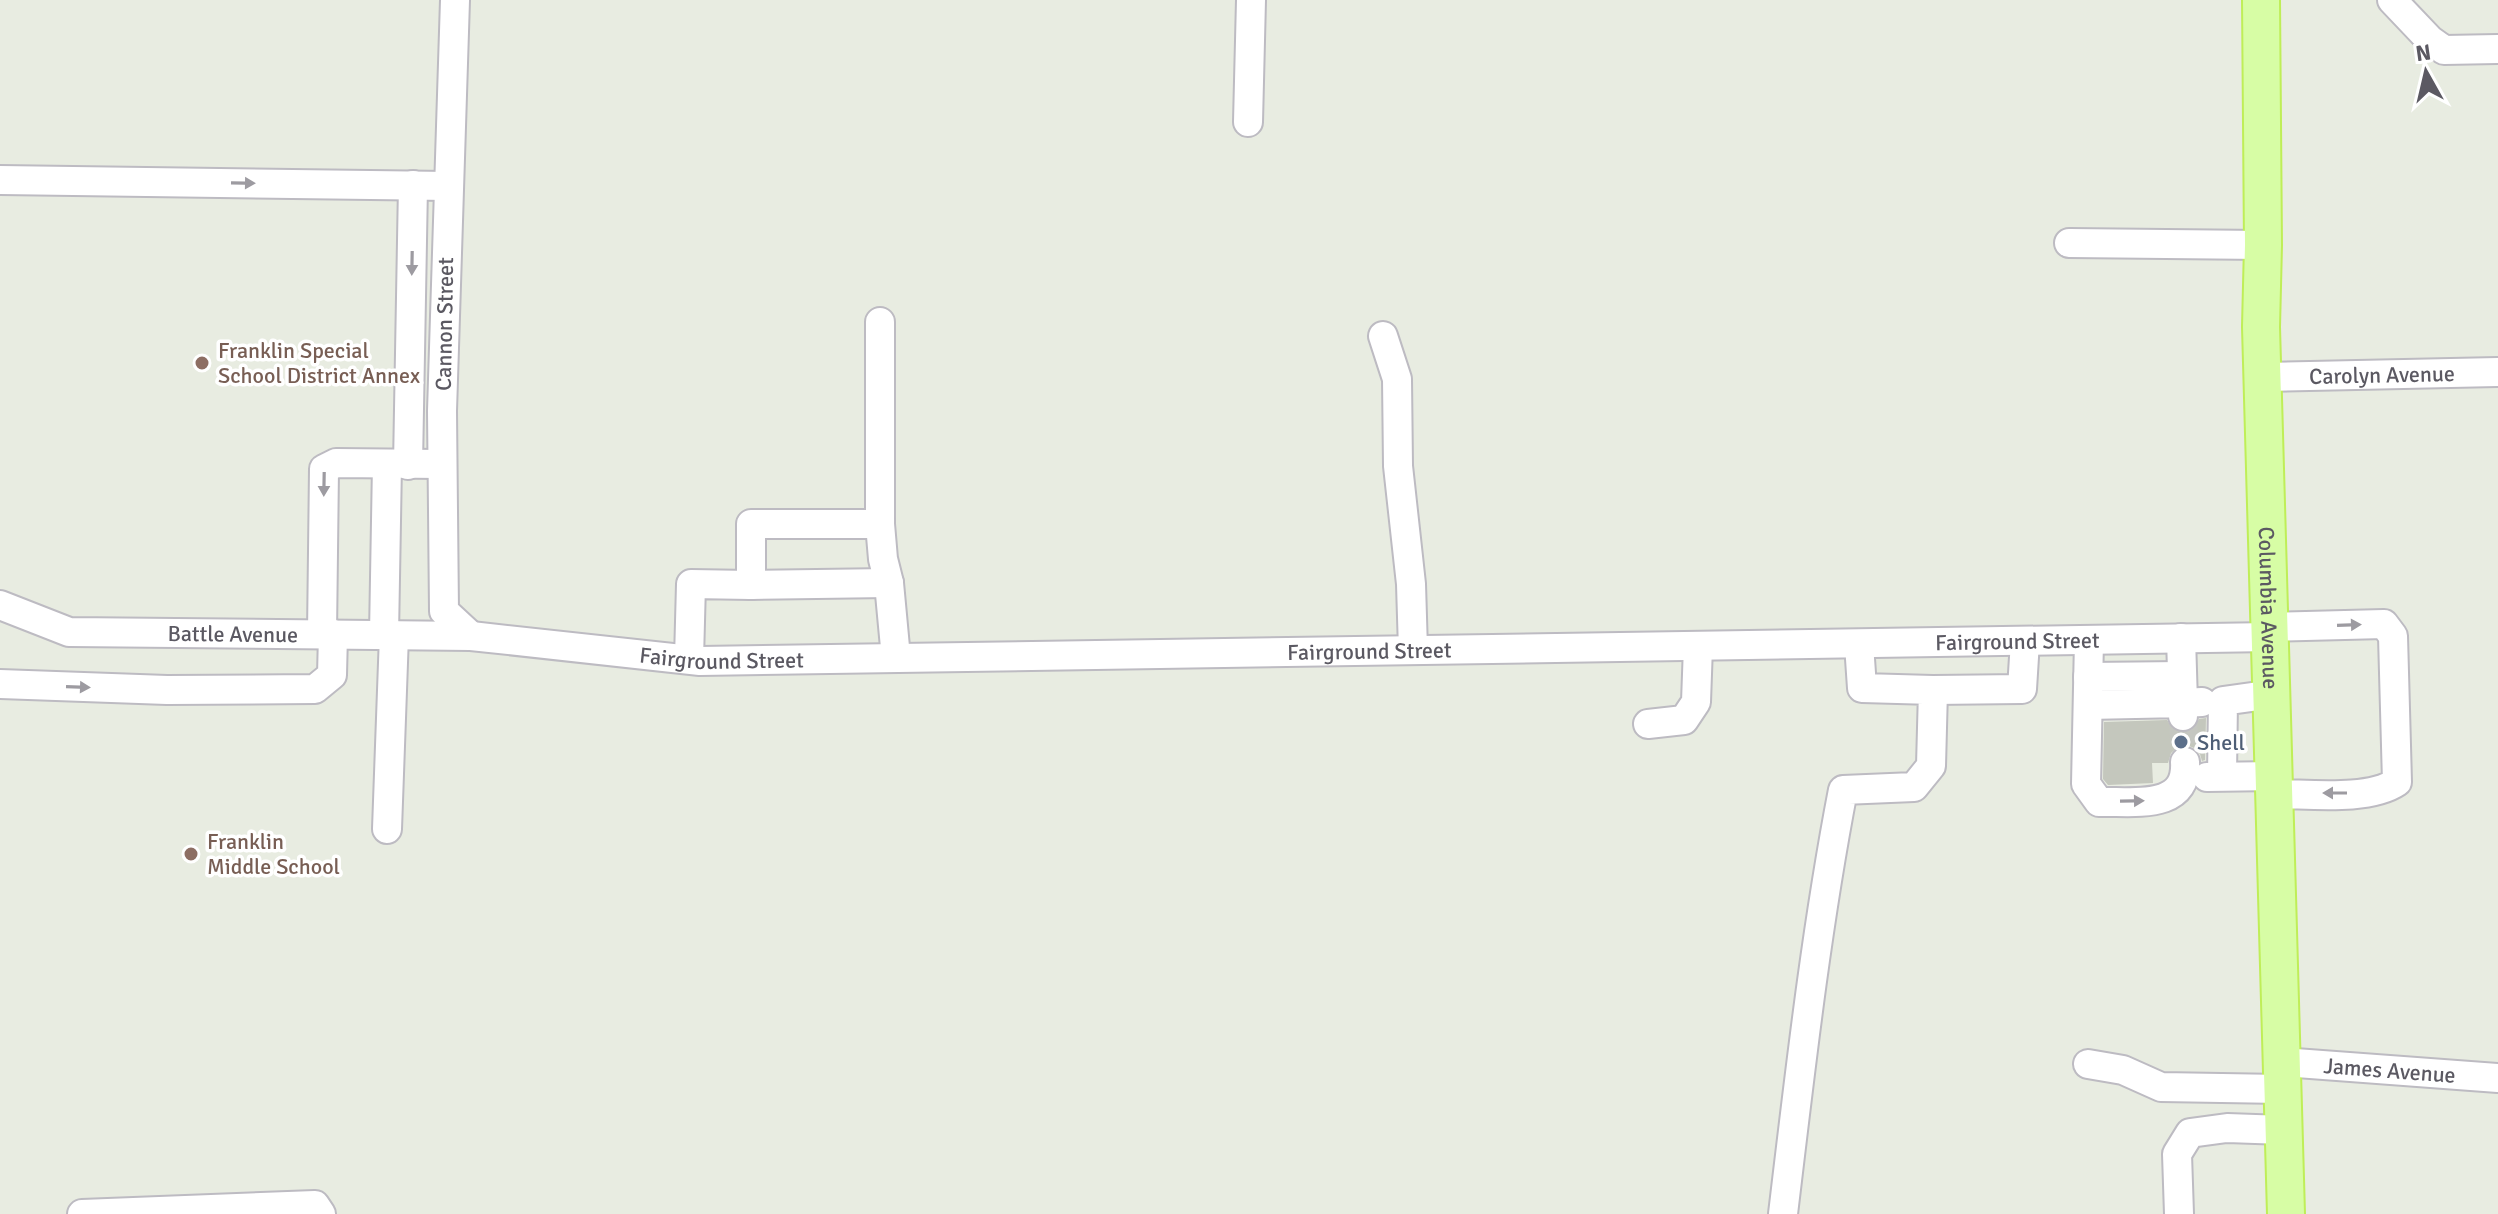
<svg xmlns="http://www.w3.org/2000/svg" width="2498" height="1214" font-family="Signika,sans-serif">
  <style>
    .building { fill: #c4c7bd }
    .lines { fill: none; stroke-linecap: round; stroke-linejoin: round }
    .minor-tunnel { stroke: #c5c7c1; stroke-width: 28; stroke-dasharray: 28 14; stroke-linecap: butt }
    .minor-casing { stroke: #bdbbc2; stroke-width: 32 }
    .major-casing { stroke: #bfee58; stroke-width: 40 }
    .minor { stroke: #fff; stroke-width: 28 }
    .major { stroke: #d7fda5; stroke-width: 36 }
    .oneway { fill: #9d9ba1 }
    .education-dot { fill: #8d6e63; stroke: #fff; stroke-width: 3 }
    .service-dot { fill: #5c6f8a; stroke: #fff; stroke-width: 3 }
    .labels { text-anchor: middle; stroke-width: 7; stroke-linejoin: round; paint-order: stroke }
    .street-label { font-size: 22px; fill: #5b5962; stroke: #fff }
    .education-label { font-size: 22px; fill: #785e54; stroke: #fff; text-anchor: start }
    .service-label { font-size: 22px; fill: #4e5e75; stroke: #fff; text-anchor: start }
  </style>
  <rect width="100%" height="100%" fill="#e8ece1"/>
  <path class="building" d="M 2206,718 L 2205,760 L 2202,761 L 2200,754 L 2194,748 L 2187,745 L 2179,746 L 2171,753 L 2168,763 L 2152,763 L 2153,783 L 2108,785 L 2103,779 L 2104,722 L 2167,720 L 2174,730 L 2184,733 L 2192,730 L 2199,719 Z"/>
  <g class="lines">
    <path class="minor-tunnel" d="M 2183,716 L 2185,762"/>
    <defs>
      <g id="minor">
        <path d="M 455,0 L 442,411 L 444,611 L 471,636"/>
        <path d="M 2392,0 L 2430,40 L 2444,50 L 2498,49"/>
        <path d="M 1248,122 L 1251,0"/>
        <path d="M 0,180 L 448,186"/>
        <path d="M 2069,243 L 2263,245"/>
        <path d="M 880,322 L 880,524 L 883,559 L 889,583 L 896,658"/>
        <path d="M 1383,336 L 1397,379 L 1398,466 L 1411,584 L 1413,650"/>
        <path id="s1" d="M 2264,377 L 2498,372"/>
        <path d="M 408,465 L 413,185"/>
        <path d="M 751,585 L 889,583"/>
        <path id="s2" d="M 0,605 L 69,632 L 471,636 L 700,661 L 2271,637"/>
        <path d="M 2271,627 L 2384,624 L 2393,636 L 2397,782 C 2369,801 2310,794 2275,794"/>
        <path d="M 322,634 L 324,469 L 336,463 L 441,464"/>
        <path d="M 384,635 L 387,464"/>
        <path d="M 2181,638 L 2183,703 L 2202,702"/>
        <path d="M 2089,640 L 2086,784 L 2099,802 C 2133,801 2188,811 2185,762"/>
        <path d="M 689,659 L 691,584 L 751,585 L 751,524 L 880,524"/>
        <path d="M 2088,677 L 2182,676"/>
        <path d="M 0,684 L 167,690 L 315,689 L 332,675 L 333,634"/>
        <path d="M 1933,690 L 2022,689 L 2025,641"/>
        <path d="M 2088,705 L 2183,703 L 2183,716"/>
        <path d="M 1648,724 L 1684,720 L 1696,702 L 1698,646"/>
        <path d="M 2222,776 L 2223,701 L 2273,694"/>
        <path d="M 2207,777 L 2275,776"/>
        <path d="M 387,829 L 394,635"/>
        <path id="s3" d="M 2282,1062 L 2498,1078"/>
        <path d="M 2088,1064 L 2123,1070 L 2161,1087 L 2282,1089"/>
        <path d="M 82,1214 L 315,1205 L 321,1214"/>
        <path d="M 1783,1214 C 1800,1072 1816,930 1843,790 L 1914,787 L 1931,766 L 1933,690 L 1862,688 L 1859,644"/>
        <path d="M 2179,1214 L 2177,1154 L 2190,1133 L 2227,1128 L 2284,1130"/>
      </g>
      <g id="major">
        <path id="s4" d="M 2261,0 L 2263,245 L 2261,327 L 2286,1214"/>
      </g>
    </defs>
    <use href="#minor" class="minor-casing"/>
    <use href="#major" class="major-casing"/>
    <use href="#minor" class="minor"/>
    <use href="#major" class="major"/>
  </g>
  <defs><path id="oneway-solid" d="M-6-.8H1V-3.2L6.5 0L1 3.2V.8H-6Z" transform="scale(2)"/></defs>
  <g class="oneway">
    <use href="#oneway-solid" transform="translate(243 183) rotate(1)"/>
    <use href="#oneway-solid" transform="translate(412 263) rotate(91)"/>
    <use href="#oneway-solid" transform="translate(324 484) rotate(91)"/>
    <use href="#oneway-solid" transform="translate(2349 625) rotate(-2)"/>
    <use href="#oneway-solid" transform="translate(78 687) rotate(2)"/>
    <use href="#oneway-solid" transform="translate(2335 793) rotate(180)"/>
    <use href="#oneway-solid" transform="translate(2132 801) rotate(-1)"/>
  </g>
  <g class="education-dot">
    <circle cx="202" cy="363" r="8"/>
    <circle cx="191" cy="854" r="8"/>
  </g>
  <circle class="service-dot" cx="2181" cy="742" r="8"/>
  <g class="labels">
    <g class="street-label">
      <text transform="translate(444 324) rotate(-89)" y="8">Cannon Street</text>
      <text dy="8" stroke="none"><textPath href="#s1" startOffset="118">Carolyn Avenue</textPath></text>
      <text dy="8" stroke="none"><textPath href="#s4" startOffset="608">Columbia Avenue</textPath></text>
      <text dy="8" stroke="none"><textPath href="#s2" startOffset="238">Battle Avenue</textPath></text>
      <text dy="8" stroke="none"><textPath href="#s2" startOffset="2024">Fairground Street</textPath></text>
      <text dy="8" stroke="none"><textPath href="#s2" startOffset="1376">Fairground Street</textPath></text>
      <text dy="8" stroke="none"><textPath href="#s2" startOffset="728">Fairground Street</textPath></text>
      <text dy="8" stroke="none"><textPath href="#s3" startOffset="108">James Avenue</textPath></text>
    </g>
    <g class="education-label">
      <text x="218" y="358">Franklin Special<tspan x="218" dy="25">School District Annex</tspan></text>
      <text x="207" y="849">Franklin<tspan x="207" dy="25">Middle School</tspan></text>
    </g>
    <g class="service-label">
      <text x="2197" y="750">Shell</text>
    </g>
  </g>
  <g transform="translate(2426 72) rotate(352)" stroke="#ffffff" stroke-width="6" paint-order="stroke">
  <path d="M0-6L14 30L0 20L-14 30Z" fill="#5b5962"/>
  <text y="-12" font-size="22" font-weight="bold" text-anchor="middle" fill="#5b5962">N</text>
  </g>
</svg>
